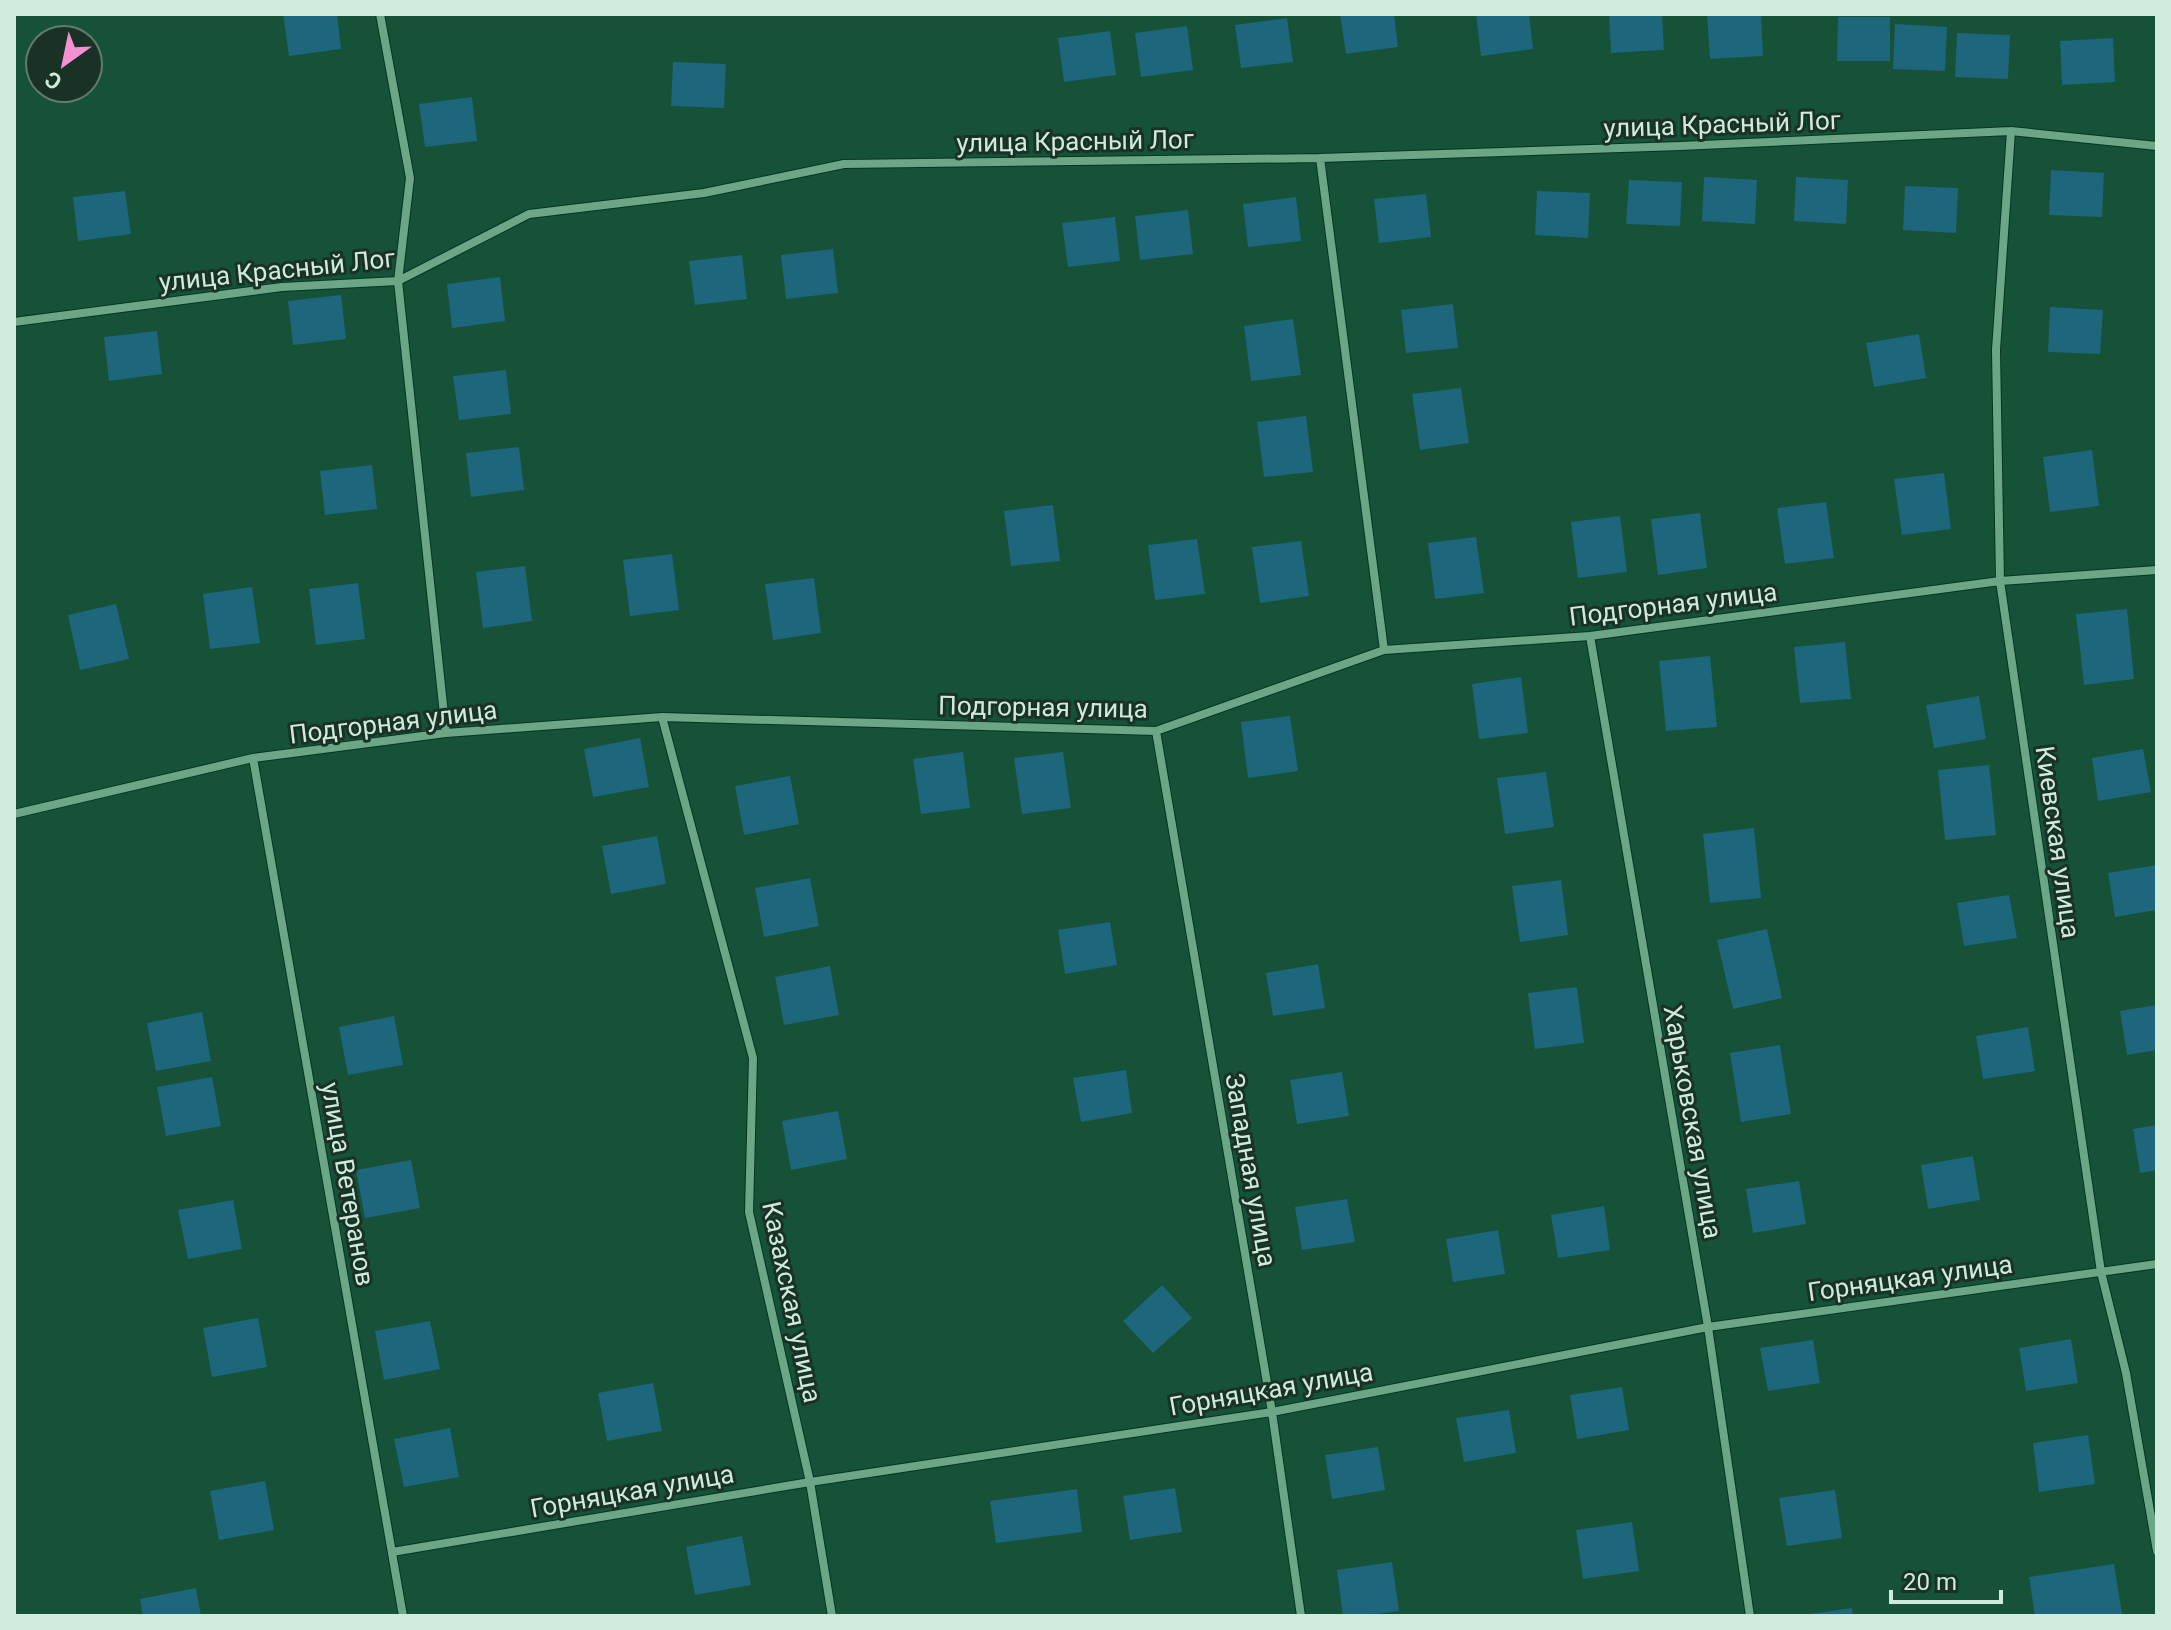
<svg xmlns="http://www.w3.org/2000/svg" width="2171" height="1630" font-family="Roboto,sans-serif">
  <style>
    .building { fill: #1d667b }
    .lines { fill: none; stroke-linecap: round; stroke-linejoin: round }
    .street-casing { stroke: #053522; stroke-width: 10 }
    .street { stroke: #6ba687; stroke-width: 8 }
    .labels { text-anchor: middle; stroke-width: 6; stroke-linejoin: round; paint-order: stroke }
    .street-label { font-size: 26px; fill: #ceebdb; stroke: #1a3226 }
  </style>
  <rect width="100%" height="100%" fill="#155238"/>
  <path class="building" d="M 283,14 L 337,14 L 341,49 L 289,56 Z
    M 1340,14 L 1394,14 L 1398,47 L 1346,54 Z
    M 1476,14 L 1529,14 L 1533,49 L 1481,56 Z
    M 1609,14 L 1662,14 L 1664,50 L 1611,53 Z
    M 1761,14 L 1763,56 L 1710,59 L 1707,15 Z
    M 1838,17 L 1890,17 L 1890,61 L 1837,61 Z
    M 1287,18 L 1293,62 L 1241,68 L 1235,25 Z
    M 1895,24 L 1947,27 L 1945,71 L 1893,69 Z
    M 1187,26 L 1193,70 L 1141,77 L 1135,33 Z
    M 1110,31 L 1116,75 L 1064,82 L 1058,38 Z
    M 1957,33 L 2010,35 L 2008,79 L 1955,77 Z
    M 2113,38 L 2115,82 L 2062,85 L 2060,41 Z
    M 673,62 L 726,64 L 724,108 L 671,106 Z
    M 472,97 L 477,141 L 425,147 L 419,104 Z
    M 2051,170 L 2104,173 L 2102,217 L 2049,215 Z
    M 1704,177 L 1757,180 L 1755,224 L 1702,221 Z
    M 1796,177 L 1848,180 L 1846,224 L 1794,221 Z
    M 1629,180 L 1682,182 L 1680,226 L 1626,224 Z
    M 1905,186 L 1958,188 L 1956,233 L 1903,230 Z
    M 125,191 L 131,234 L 78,241 L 73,197 Z
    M 1537,191 L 1590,193 L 1588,238 L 1535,235 Z
    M 1426,194 L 1431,237 L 1379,243 L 1374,199 Z
    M 1296,197 L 1301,241 L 1248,247 L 1243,204 Z
    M 1188,210 L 1193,254 L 1140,260 L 1135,216 Z
    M 1115,217 L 1120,261 L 1068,267 L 1062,223 Z
    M 833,249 L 838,293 L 786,299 L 781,255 Z
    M 742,255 L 747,299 L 695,305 L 689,261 Z
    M 500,277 L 505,321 L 452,328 L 447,284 Z
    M 341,295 L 346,339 L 293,345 L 288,301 Z
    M 1453,304 L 1458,348 L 1406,353 L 1401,310 Z
    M 2050,307 L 2103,310 L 2100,354 L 2048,352 Z
    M 1293,319 L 1301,375 L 1251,381 L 1244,326 Z
    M 157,331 L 162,374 L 109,381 L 104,337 Z
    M 1919,334 L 1926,378 L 1874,387 L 1866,343 Z
    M 506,370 L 511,414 L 459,420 L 453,376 Z
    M 1461,388 L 1469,443 L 1420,450 L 1412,394 Z
    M 1306,416 L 1313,472 L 1264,477 L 1257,422 Z
    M 519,447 L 524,490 L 471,497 L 466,453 Z
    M 2092,450 L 2099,506 L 2050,512 L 2043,457 Z
    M 372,465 L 377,509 L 325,515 L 320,471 Z
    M 1944,473 L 1951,529 L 1902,535 L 1894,479 Z
    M 1826,502 L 1834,558 L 1785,564 L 1777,508 Z
    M 1053,505 L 1060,561 L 1011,566 L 1004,511 Z
    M 1700,513 L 1707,568 L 1658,575 L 1651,519 Z
    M 1620,516 L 1627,572 L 1578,578 L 1571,522 Z
    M 1476,537 L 1484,593 L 1435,599 L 1428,543 Z
    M 1197,539 L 1205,594 L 1155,600 L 1148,545 Z
    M 1301,541 L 1309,596 L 1260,603 L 1252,547 Z
    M 672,554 L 679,610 L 630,616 L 623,560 Z
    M 525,566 L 532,621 L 483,628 L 476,572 Z
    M 814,578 L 821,633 L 773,640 L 765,584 Z
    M 358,583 L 365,639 L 316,645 L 309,589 Z
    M 252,587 L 260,643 L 210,649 L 203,594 Z
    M 116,604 L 129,659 L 80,670 L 68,615 Z
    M 2127,609 L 2134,679 L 2084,685 L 2076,614 Z
    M 1845,642 L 1851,699 L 1800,703 L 1794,647 Z
    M 1710,656 L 1717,727 L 1666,731 L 1659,661 Z
    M 1521,677 L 1528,733 L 1479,739 L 1472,684 Z
    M 1979,696 L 1986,739 L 1934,748 L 1926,705 Z
    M 1290,716 L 1298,771 L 1248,778 L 1241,722 Z
    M 640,738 L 649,787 L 593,797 L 584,749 Z
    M 2143,749 L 2151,792 L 2098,801 L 2092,758 Z
    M 963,752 L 970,808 L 921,814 L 913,759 Z
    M 1063,752 L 1071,808 L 1022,814 L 1014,758 Z
    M 1989,765 L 1996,835 L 1945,840 L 1938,770 Z
    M 1546,772 L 1554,827 L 1505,834 L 1497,778 Z
    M 790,776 L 799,824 L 744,835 L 735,786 Z
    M 1754,828 L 1761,898 L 1710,903 L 1703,834 Z
    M 657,836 L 666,884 L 611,894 L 602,846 Z
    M 2157,865 L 2157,910 L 2115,917 L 2108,873 Z
    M 810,878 L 819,926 L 764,937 L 755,888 Z
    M 1561,880 L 1568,935 L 1520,942 L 1512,886 Z
    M 2009,895 L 2017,938 L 1964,946 L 1957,903 Z
    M 1110,922 L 1117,965 L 1065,974 L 1058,930 Z
    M 1767,929 L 1782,998 L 1733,1009 L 1717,940 Z
    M 1318,964 L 1325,1008 L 1273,1016 L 1266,973 Z
    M 830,966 L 839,1015 L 784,1025 L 775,977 Z
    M 1577,987 L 1584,1043 L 1535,1049 L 1528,993 Z
    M 2157,1005 L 2157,1050 L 2127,1055 L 2120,1011 Z
    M 202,1012 L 211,1061 L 156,1071 L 147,1023 Z
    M 394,1016 L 403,1065 L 348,1075 L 339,1027 Z
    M 2028,1027 L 2035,1071 L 1983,1079 L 1976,1036 Z
    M 1780,1045 L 1791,1114 L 1741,1122 L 1730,1053 Z
    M 1126,1070 L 1132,1113 L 1081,1122 L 1073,1078 Z
    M 1342,1072 L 1349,1116 L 1297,1124 L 1290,1080 Z
    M 212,1077 L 221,1126 L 166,1136 L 157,1087 Z
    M 838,1111 L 847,1159 L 791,1170 L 782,1121 Z
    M 2157,1125 L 2157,1170 L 2140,1173 L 2133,1129 Z
    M 1973,1156 L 1980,1200 L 1928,1209 L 1921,1165 Z
    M 411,1160 L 420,1208 L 365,1218 L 356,1170 Z
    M 1799,1181 L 1806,1224 L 1753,1233 L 1746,1189 Z
    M 1347,1199 L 1355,1242 L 1302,1250 L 1295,1207 Z
    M 233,1200 L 242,1249 L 188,1259 L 178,1210 Z
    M 1604,1206 L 1610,1250 L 1558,1258 L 1551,1215 Z
    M 1498,1230 L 1505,1274 L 1453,1282 L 1446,1239 Z
    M 1162,1285 L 1192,1318 L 1153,1353 L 1123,1321 Z
    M 258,1318 L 267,1367 L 212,1377 L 203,1328 Z
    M 430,1321 L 440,1369 L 384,1380 L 375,1331 Z
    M 2071,1339 L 2078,1383 L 2026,1391 L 2019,1348 Z
    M 1813,1340 L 1820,1383 L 1768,1391 L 1760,1348 Z
    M 653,1383 L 662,1431 L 607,1441 L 598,1393 Z
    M 1622,1387 L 1629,1430 L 1577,1439 L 1570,1395 Z
    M 1509,1410 L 1516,1453 L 1464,1462 L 1456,1418 Z
    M 450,1428 L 459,1477 L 404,1487 L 394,1439 Z
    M 2088,1435 L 2095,1484 L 2039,1492 L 2033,1443 Z
    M 1378,1447 L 1385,1490 L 1332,1499 L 1325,1455 Z
    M 265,1481 L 274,1530 L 219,1540 L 210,1491 Z
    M 1175,1488 L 1182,1532 L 1130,1540 L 1123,1496 Z
    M 1077,1489 L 1082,1532 L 996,1543 L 990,1501 Z
    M 1835,1490 L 1842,1538 L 1787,1546 L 1779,1498 Z
    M 1632,1522 L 1639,1571 L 1583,1579 L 1576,1530 Z
    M 742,1536 L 751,1585 L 695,1595 L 686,1547 Z
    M 1392,1562 L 1399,1611 L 1360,1616 L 1343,1616 L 1337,1570 Z
    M 2114,1564 L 2122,1614 L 2109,1616 L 2035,1616 L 2029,1577 Z
    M 196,1588 L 201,1616 L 143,1616 L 140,1599 Z
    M 1852,1608 L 1853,1616 L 1810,1616 L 1810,1614 Z"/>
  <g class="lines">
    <defs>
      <path id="street" d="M 380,14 L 410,178 L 398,281 L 446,733
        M 2011,131 L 1996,350 L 2000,581 L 2101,1272 L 2126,1373 L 2157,1551
        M 1320,158 L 1384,650
        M 14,322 L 282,287 L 398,281 L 529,214 L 704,193 L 844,164 L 1320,158 L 1680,146 L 2011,131 L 2157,146
        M 1590,636 L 1708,1327 L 1750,1616
        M 662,717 L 753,1058 L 749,1212 L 810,1482 L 832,1616
        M 1156,731 L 1272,1412 L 1301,1616
        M 253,758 L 403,1616
        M 14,814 L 253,758 L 446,733 L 662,717 L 1156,731 L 1384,650 L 1590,636 L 2000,581 L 2157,570
        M 392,1552 L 810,1482 L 1272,1412 L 1708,1327 L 2157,1264"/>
    </defs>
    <use href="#street" class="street-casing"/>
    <use href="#street" class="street"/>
  </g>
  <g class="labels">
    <g class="street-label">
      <text transform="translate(1722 124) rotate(-2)" y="9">улица Красный Лог</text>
      <text transform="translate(1075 141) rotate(-1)" y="9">улица Красный Лог</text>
      <text transform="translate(277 270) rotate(-6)" y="9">улица Красный Лог</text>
      <text transform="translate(1673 604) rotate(-7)" y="9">Подгорная улица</text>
      <text transform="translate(1043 707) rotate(1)" y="9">Подгорная улица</text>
      <text transform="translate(393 722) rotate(-7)" y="9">Подгорная улица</text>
      <text transform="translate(2058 842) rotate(82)" y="9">Киевская улица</text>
      <text transform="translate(1693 1122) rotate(80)" y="9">Харьковская улица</text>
      <text transform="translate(1251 1170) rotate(80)" y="9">Западная улица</text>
      <text transform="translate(348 1184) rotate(80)" y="9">улица Ветеранов</text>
      <text transform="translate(1910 1278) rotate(-8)" y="9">Горняцкая улица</text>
      <text transform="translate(792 1302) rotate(78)" y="9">Казахская улица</text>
      <text transform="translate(1271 1389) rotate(-10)" y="9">Горняцкая улица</text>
      <text transform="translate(632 1491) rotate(-10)" y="9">Горняцкая улица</text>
    </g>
  </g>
  <rect width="2171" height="1630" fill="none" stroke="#ceebdb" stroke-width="32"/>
  <g transform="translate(64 64) rotate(213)"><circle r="38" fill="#1a3226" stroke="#627c6e" stroke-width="2"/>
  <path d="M0-6L14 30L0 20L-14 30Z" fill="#f491d3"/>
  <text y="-12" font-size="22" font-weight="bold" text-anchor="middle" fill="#ceebdb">С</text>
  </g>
  <path d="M1891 1590v12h110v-12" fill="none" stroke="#ceebdb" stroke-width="4"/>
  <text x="1903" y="1590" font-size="24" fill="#ceebdb" stroke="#1a3226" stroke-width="6" paint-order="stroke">20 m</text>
</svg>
